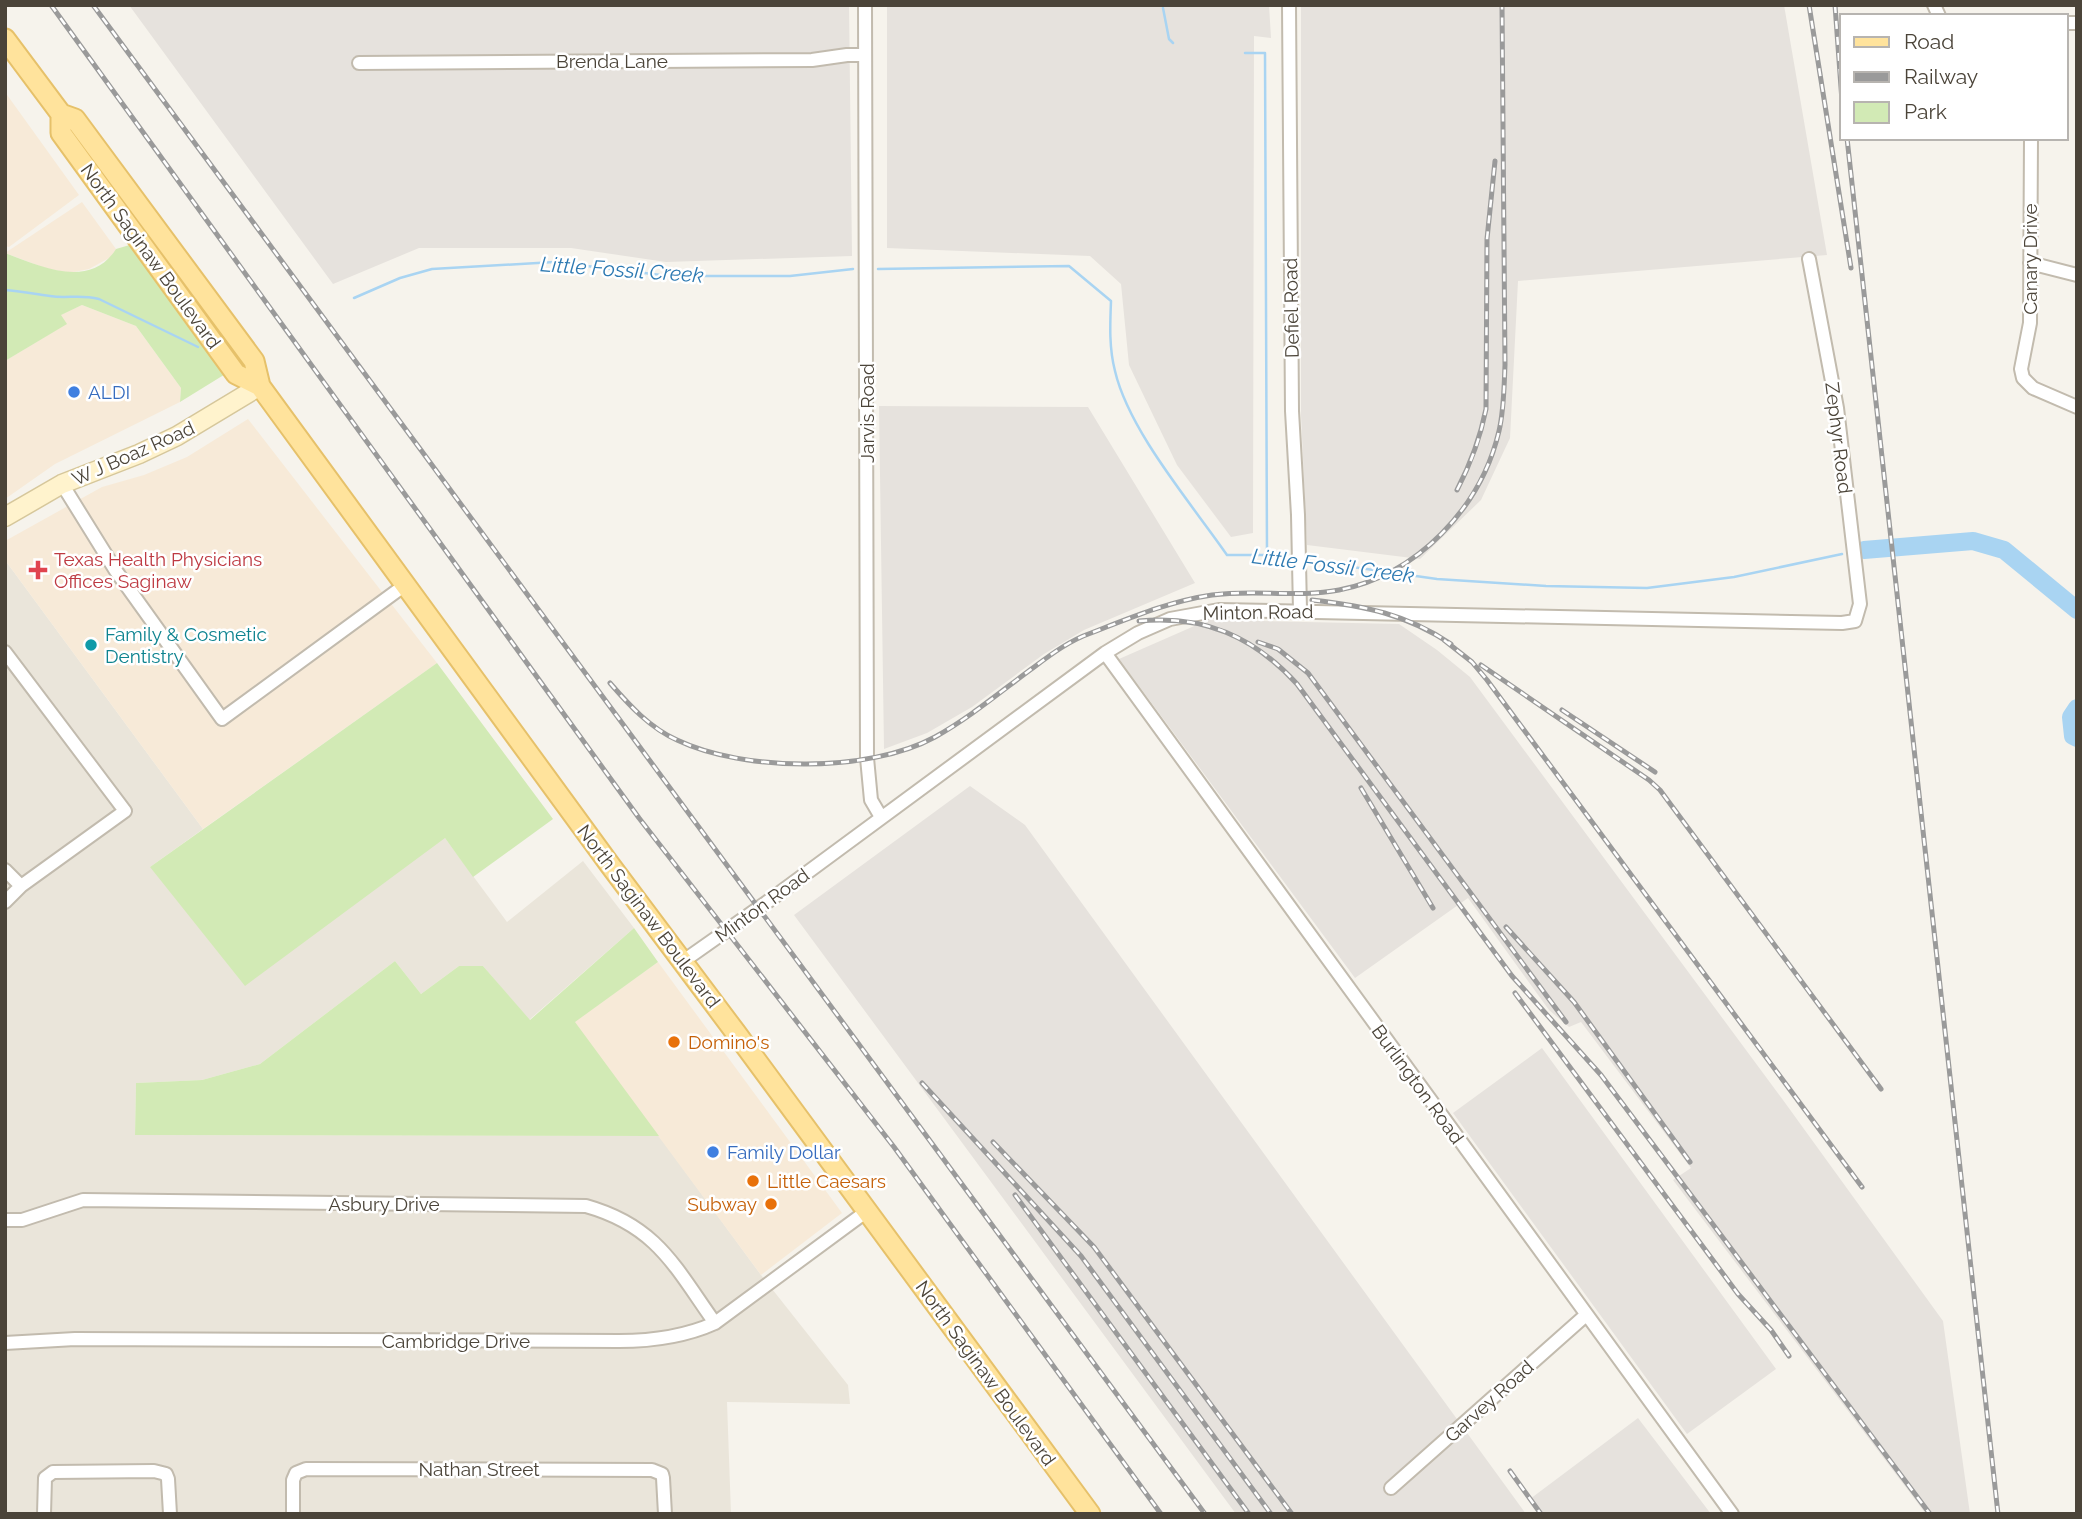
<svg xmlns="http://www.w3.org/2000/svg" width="2082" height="1519" font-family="Raleway,sans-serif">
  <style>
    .residential { fill: #eae5da }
    .commercial { fill: #f7ead8 }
    .industrial { fill: #e6e2dd }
    .green { fill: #d2eab5 }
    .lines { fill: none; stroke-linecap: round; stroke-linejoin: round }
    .stream { stroke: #a9d4f2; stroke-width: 2.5 }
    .river { stroke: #a9d4f2; stroke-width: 18 }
    .street-casing { stroke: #c2bbae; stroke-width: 16 }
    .secondary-casing { stroke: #d6c79b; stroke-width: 21 }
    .primary-casing { stroke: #e6c16a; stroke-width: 23 }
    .street { stroke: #fff; stroke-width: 12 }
    .secondary { stroke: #fff3cd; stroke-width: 18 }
    .primary { stroke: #ffe39c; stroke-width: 19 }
    .rail-casing { stroke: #9a9a9a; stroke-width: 5 }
    .rail { stroke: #fff; stroke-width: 2.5; stroke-dasharray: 8; stroke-linecap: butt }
    .shop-dot { fill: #3f7fe0; stroke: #fff; stroke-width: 2.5 }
    .health-dot { fill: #e0444e; stroke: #fff; stroke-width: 2.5 }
    .culture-dot { fill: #0f9aa8; stroke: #fff; stroke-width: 2.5 }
    .food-dot { fill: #e8710a; stroke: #fff; stroke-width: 2.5 }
    .labels { text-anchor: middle; stroke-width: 5; stroke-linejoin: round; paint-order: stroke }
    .street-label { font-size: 19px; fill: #4b4439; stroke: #fff }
    .shop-label { font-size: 19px; fill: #366cbe; stroke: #fff; text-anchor: start }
    .health-label { font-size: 19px; fill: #be3a42; stroke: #fff; text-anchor: start }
    .culture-label { font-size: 19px; fill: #0d838f; stroke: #fff; text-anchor: start }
    .food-label { font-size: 19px; fill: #c56008; stroke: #fff; text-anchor: start }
    .water-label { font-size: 21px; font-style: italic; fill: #2e7ab2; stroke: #fff }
  </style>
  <rect width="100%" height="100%" fill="#f6f3ec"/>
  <path class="residential" d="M 5,560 L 203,829 L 150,867 L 445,838 L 507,922 L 583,861 L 634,928 L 529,1020 L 483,966 L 459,966 L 421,994 L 395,961 L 260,1064 L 202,1080 L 136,1083 L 135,1135 L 659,1136 L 761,1275 L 848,1385 L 850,1404 L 727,1402 L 731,1514 L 5,1514 Z"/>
  <path class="commercial" d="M 5,92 L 79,195 L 9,247 L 5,246 Z
    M 82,202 L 116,249 L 111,257 L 89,269 L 69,273 L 45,268 L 5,253 Z
    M 82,305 L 136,326 L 181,388 L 180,402 L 55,464 L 5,499 L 5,361 L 66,324 L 60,315 Z
    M 248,419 L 437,663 L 203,829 L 5,560 L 5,541 L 102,487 L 144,475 L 187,457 Z
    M 658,962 L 842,1213 L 761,1275 L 574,1022 Z"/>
  <path class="industrial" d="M 129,5 L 849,5 L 852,256 L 666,262 L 571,248 L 419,248 L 333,284 Z
    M 887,5 L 1269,5 L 1271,38 L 1254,36 L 1253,533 L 1231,537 L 1177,465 L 1129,365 L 1121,284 L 1090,256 L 887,248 Z
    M 1301,5 L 1784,5 L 1827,255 L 1518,281 L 1510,438 L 1481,500 L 1420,559 L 1307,545 L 1301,415 Z
    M 879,406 L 1088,407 L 1195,583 L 1084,630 L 1044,654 L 972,707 L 927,733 L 884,749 Z
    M 1208,620 L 1399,624 L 1437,650 L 1470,677 L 1783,1100 L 1943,1321 L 1970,1514 L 1926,1514 L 1673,1180 L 1691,1168 L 1581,1022 L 1569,1027 L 1549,1010 L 1468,898 L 1355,978 L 1119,659 Z
    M 970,786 L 1025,825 L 1526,1514 L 1236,1514 L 794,915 Z
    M 1542,1048 L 1776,1369 L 1687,1434 L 1453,1113 Z
    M 1638,1418 L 1711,1514 L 1541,1514 L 1530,1499 Z"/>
  <path class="green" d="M 133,244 L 227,373 L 180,402 L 181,388 L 136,326 L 82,305 L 61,315 L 67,324 L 5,361 L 5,253 C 40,266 90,290 116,249 Z
    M 437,663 L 553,819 L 473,877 L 445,838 L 245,986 L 150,867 Z
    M 634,928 L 658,962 L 575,1022 L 659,1136 L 135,1135 L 136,1083 L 202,1080 L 260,1064 L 395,961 L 421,994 L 459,966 L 483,966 L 530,1020 Z"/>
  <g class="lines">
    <path class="stream" d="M 1163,8 L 1169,39 L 1173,43
      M 1245,53 L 1265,53 L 1267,555
      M 878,269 L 1069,266 L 1111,301 C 1110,325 1109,348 1115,371 C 1129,431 1191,503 1227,555 L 1267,555 L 1296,559
      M 5,290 C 21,291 34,294 50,296 C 67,299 79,294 99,299 L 198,347
      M 354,298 L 400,278 L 432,269 L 554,262 L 669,276 L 790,276 L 853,269
      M 1303,560 L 1437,579 L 1546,586 L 1647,588 L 1734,577 L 1842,554"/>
    <path class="river" d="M 1864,550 L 1973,541 L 2004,550 L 2077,610
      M 2077,708 L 2071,717 L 2073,736 L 2077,738"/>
    <defs>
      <path id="street" d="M 865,5 L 867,758 L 871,800 L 881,817
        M 1289,5 L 1292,411 L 1298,515 L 1300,610
        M 1934,5 L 1939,16
        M 2066,23 L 2077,23
        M 359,63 L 812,60 L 847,55 L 865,55
        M 2031,138 L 2030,323 L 2021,369 L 2023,378 L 2033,388 L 2077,407
        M 2030,263 L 2077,275
        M 62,484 L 116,571 L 222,719 L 405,585
        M 5,652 L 125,811 L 21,886 L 5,902
        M 1105,653 L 1732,1514
        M 5,870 L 21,886
        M 682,962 L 770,900 L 1105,653 L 1138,633 L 1170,619 L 1219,610 L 1842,623 L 1855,621 L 1860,604 L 1837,408 L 1809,259
        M 5,1220 L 22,1220 L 83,1200 L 586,1206 C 657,1226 675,1267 715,1323
        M 5,1343 L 75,1339 L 619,1341 C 652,1341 684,1337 715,1323 L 867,1211
        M 1391,1488 L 1586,1315
        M 44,1514 L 45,1478 L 53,1472 L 154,1471 L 166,1474 L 168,1479 L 170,1514
        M 293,1514 L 293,1480 L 296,1473 L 306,1469 L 652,1470 L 662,1474 L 663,1478 L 665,1514"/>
      <path id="secondary" d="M 5,517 L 62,484 L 139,454 L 177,436 L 260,386"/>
      <path id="primary" d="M 5,39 L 61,114 L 75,119 L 254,361 L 260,386 L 610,865 L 736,1033 L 1090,1514
        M 61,114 L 61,133 L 236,374 L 260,386"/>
    </defs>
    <use href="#street" class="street-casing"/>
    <use href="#secondary" class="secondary-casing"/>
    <use href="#primary" class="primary-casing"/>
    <use href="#street" class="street"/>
    <use href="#secondary" class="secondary"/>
    <use href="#primary" class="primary"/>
    <defs>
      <path id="rail" d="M 51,5 L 639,818 L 894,1147 L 1161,1514
        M 93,5 L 1205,1514
        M 1809,5 L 1851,268
        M 1835,5 L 1842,101
        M 1847,138 L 1998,1514
        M 1457,490 C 1471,463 1480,439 1486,409 L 1487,239 L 1495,161
        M 1312,600 C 1365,606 1406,614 1451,644
        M 1139,621 C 1204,615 1253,636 1297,684 L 1512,976 L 1601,1075 L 1930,1514
        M 1444,640 L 1472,662 L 1487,680 L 1862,1187
        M 1258,642 L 1278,649 L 1308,673 L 1566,1022
        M 1481,665 L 1649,780 L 1660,790 L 1881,1089
        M 610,683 C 629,705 650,728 677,740 C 744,772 869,773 935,737 C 969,718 999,693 1030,670 C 1049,656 1068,641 1091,633 C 1130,618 1170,601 1212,595 C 1254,589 1297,598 1339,590 C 1417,575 1481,508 1499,431 C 1504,410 1504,387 1505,365 L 1502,5
        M 1562,710 L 1655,772
        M 1361,788 L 1433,908
        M 1506,927 L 1574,1002 L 1690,1162
        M 1515,993 L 1738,1294 L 1771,1330 L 1789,1356
        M 922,1083 L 1081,1256 L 1271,1514
        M 993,1142 L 1094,1247 L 1292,1514
        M 1015,1195 L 1249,1514
        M 1510,1471 L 1541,1514"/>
    </defs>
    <use href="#rail" class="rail-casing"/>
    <use href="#rail" class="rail"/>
  </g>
  <g class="shop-dot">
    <circle cx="74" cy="392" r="7"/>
    <circle cx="713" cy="1152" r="7"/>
  </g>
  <path class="health-dot" d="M34.5 559.5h7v7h7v7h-7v7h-7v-7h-7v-7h7z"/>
  <circle class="culture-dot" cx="91" cy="645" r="7"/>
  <g class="food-dot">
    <circle cx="674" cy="1042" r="7"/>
    <circle cx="753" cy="1181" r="7"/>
    <circle cx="771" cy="1204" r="7"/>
  </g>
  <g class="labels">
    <g class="street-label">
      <text x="612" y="68">Brenda Lane</text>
      <text transform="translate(151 256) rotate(54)" y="7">North Saginaw Boulevard</text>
      <text transform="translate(2030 259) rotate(-90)" y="7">Canary Drive</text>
      <text transform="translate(1291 308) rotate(-91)" y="7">Defiel Road</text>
      <text transform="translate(867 413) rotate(-90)" y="7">Jarvis Road</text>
      <text transform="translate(1839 438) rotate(83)" y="7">Zephyr Road</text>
      <text transform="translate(133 453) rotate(-24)" y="7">W J Boaz Road</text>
      <text transform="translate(1258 612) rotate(-1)" y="7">Minton Road</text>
      <text transform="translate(762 905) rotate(-36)" y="7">Minton Road</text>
      <text transform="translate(649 916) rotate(53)" y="7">North Saginaw Boulevard</text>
      <text transform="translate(1418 1084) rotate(54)" y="7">Burlington Road</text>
      <text x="384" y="1211">Asbury Drive</text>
      <text x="456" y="1348">Cambridge Drive</text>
      <text transform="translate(986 1373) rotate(54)" y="7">North Saginaw Boulevard</text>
      <text transform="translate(1489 1401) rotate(-42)" y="7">Garvey Road</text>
      <text x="479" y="1476">Nathan Street</text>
    </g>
    <g class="shop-label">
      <text x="88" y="399">ALDI</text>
      <text x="727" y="1159">Family Dollar</text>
    </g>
    <g class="health-label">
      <text x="54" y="566">Texas Health Physicians<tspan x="54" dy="22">Offices Saginaw</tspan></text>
    </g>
    <g class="culture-label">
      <text x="105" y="641">Family &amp; Cosmetic<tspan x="105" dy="22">Dentistry</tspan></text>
    </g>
    <g class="food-label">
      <text x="688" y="1049">Domino's</text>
      <text x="767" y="1188">Little Caesars</text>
      <text x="757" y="1211" text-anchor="end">Subway</text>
    </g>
    <g class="water-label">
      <text transform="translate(622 270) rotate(4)" y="7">Little Fossil Creek</text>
      <text transform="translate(1333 566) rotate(7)" y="7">Little Fossil Creek</text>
    </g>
  </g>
  <rect width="2082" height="1519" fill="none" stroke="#4b4439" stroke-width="14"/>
  <rect x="1840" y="14" width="228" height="126" fill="#ffffff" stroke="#b7b4b0" stroke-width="2"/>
  <rect x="1854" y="37" width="35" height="10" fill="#ffe39c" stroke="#b7b4b0" stroke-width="2"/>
  <text x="1904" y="49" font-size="21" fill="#4b4439">Road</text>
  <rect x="1854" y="72" width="35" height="10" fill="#9a9a9a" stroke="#b7b4b0" stroke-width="2"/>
  <text x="1904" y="84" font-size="21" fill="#4b4439">Railway</text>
  <rect x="1854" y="102" width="35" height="21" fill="#d2eab5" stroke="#b7b4b0" stroke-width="2"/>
  <text x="1904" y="119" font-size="21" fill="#4b4439">Park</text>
</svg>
